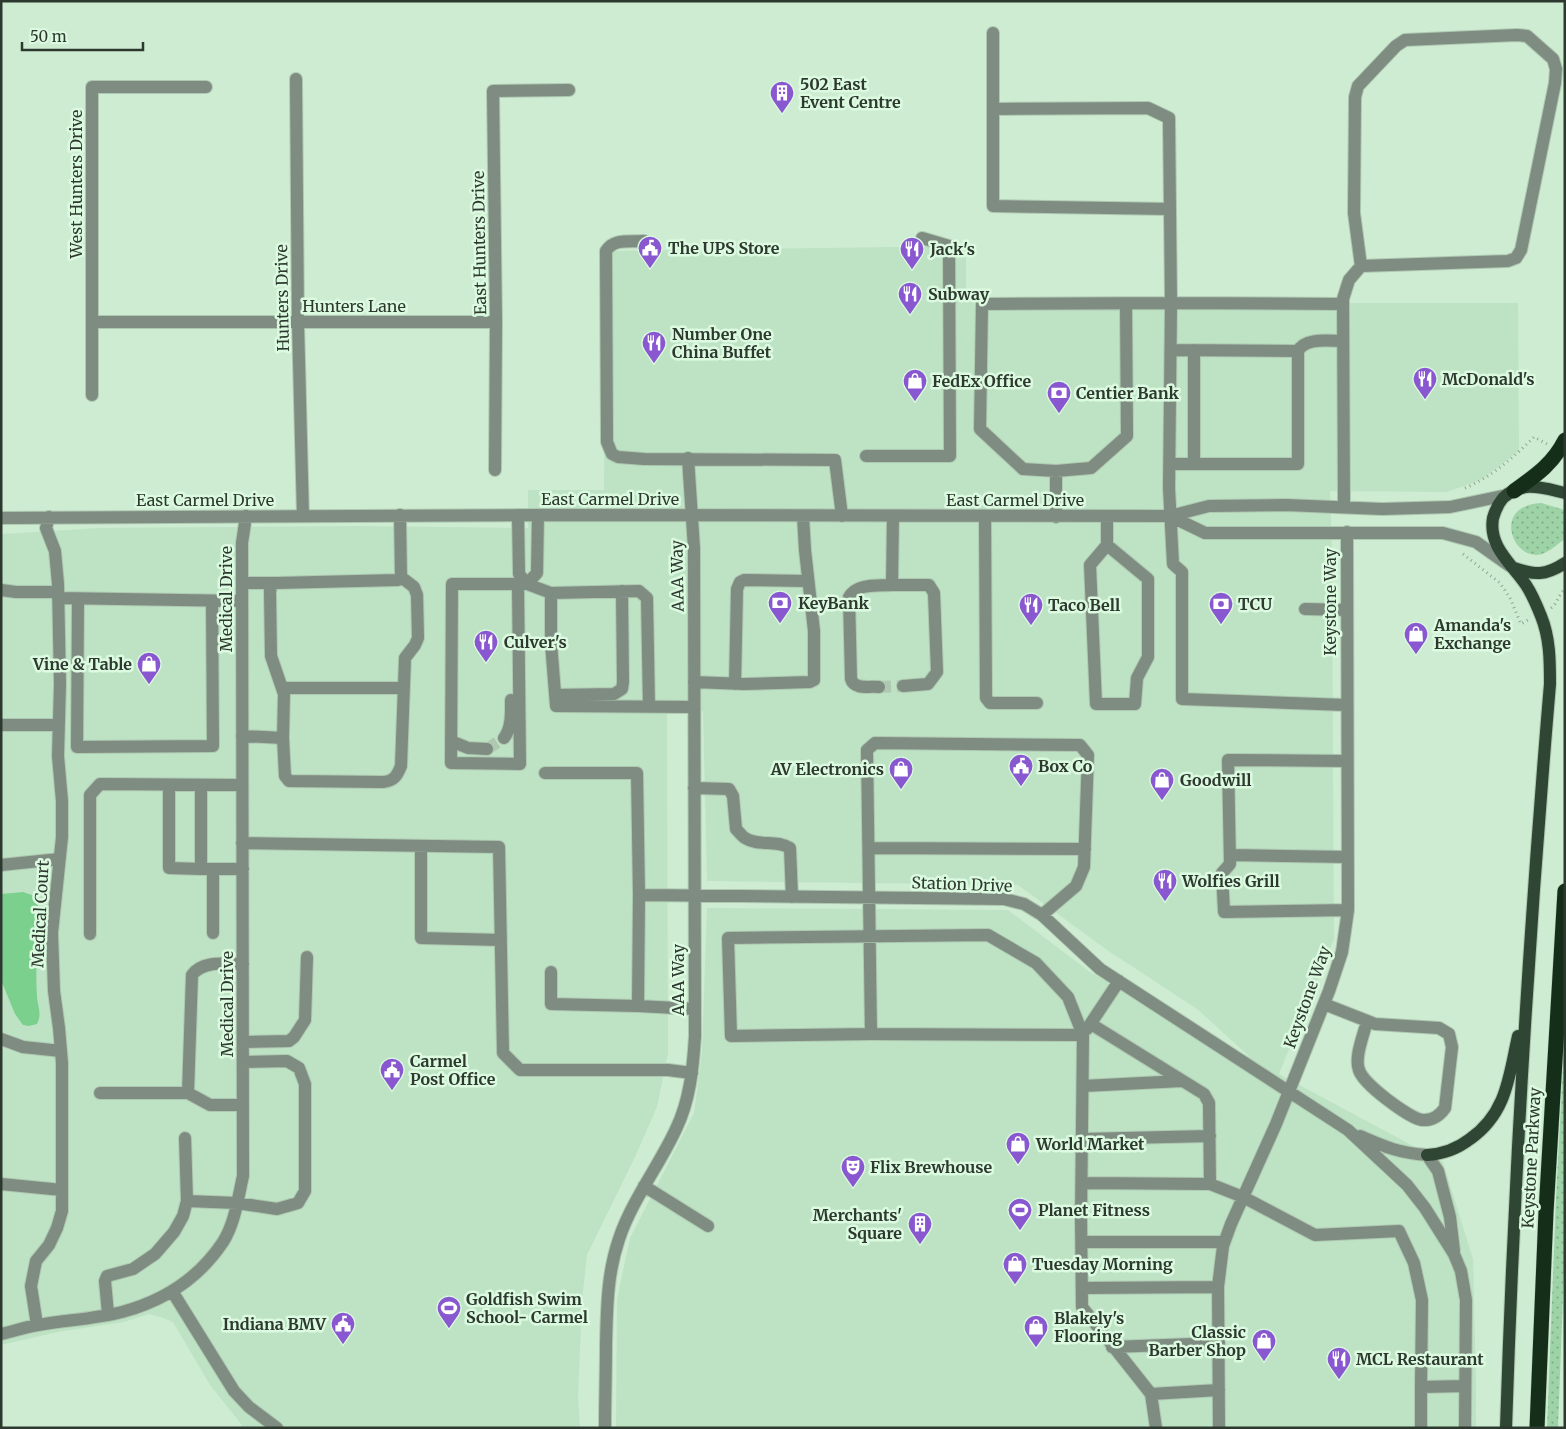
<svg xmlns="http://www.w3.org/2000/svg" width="1566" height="1429" font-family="Merriweather,serif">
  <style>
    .built { fill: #bee3c4 }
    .grass { fill: url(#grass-dots) }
    .water { fill: #7cd08e }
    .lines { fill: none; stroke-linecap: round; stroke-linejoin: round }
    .minor-tunnel { stroke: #aec8b1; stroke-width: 12; stroke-dasharray: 12 6; stroke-linecap: butt }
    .minor-casing { stroke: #aec8b1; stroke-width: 14 }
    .major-casing { stroke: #aec8b1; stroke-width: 14 }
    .highway-casing { stroke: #aec8b1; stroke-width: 16 }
    .path { stroke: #8fa692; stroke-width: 3; stroke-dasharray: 1 4; stroke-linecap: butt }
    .minor { stroke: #7f8c81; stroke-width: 12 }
    .major { stroke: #304634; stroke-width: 12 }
    .highway { stroke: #152e1a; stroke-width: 15 }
    .labels { text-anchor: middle; stroke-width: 5; stroke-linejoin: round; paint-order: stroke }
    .poi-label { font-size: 16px; font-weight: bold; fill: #2d392f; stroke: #dbfae0; text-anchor: start }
    .street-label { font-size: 16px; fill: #2d392f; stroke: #dbfae0 }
  </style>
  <defs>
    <pattern id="grass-dots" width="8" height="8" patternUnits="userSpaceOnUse" patternTransform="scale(1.25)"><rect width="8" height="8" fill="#9ed3a7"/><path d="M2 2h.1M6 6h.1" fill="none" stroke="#81ac88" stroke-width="1.8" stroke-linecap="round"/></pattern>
  </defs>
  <rect width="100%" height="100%" fill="#ceecd2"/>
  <path class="built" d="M 966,246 L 966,302 L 1211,303 L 1518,303 L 1519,451 L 1481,480 L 1447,492 L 1330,491 L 1332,554 L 1334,939 L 1279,1074 L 1443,1162 L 1473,1259 L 1476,1381 L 1476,1428 L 616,1428 L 617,1299 L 630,1238 L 694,1113 L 702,1051 L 707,908 L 1008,910 L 1090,972 L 1251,1058 L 1197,1009 L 1107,950 L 1018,885 L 707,881 L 703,711 L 667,712 L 668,1053 L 657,1107 L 635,1157 L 587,1255 L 582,1301 L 578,1398 L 580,1428 L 239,1428 L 242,1425 L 210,1385 L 173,1322 L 163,1318 L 149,1314 L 124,1322 L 58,1332 L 1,1345 L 1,534 L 98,528 L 356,526 L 528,528 L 528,490 L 604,490 L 606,251 Z"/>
  <path class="grass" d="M 1541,503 L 1565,510 L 1565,539 C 1557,544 1551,551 1542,554 C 1514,563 1490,506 1541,503 Z
    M 1565,1027 L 1565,1241 L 1558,1428 L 1547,1428 L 1556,1198 Z"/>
  <path class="water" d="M 23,892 L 32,895 L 38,900 C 38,933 35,965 37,997 C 38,1007 42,1014 37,1024 L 29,1026 L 23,1025 L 15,1014 L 1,980 L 1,894 Z"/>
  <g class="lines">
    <path class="minor-tunnel" d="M 879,687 L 903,686
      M 487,749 L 504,738"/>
    <defs>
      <path id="minor" d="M 993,33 L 993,109 L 1148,108 L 1169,118 L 1171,303 L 982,304 L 980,429 L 1023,469 L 1056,471 L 1056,517
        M 1517,35 L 1527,36 L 1553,59 L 1556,69 L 1555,83 L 1521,250 L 1516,258 L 1508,261 L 1361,266 L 1354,213 L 1355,97 L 1358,86 L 1396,46 L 1405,40 Z
        M 296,79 L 298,323 L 303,516
        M 993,109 L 993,206 L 1170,209
        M 644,241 C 630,242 614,238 606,251 L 607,442 L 612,454 L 618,457 L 644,459 L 835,460 L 842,516
        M 1343,304 L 1171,303 L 1169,488 L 1173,564 L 1182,572 L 1182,699 L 1346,705
        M 92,322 L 496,322
        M 1194,350 L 1194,464
        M 1298,351 C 1305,337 1329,341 1342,341
        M 92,395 L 92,87 L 206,87
        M 866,456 L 950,456 L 949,246 L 922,238
        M 1170,464 L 1298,464 L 1298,351 L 1171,350
        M 495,470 L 496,322 L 493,91 L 569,90
        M 1056,471 L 1091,468 L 1127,436 L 1126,304
        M 1344,507 L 1343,299 L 1349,280 L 1361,266
        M 518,515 L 519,574 L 527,584
        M 1107,516 L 1107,545 L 1090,565 L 1096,704 L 1135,704 L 1137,678 L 1148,657 L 1148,579 L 1107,545
        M 1170,516 L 1205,533 L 1443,533 L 1476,542 L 1510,566
        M 985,517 L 986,698 L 990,703 L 1037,703
        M 1,518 L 538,515 L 1170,516 L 1209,506 L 1286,505 L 1382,509 L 1450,507 L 1507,495
        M 242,583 L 276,583
        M 518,584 L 520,764 L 451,763 L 452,584 L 527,584 L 551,593 L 551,643 L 556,706 L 694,707
        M 527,584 L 537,573 L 538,515
        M 892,585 L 929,585 L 934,593 L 937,672 L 928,684 L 903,686
        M 1,590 L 16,592 L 58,592
        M 551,593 L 639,591 L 647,598 L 649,707
        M 58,598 L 242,601
        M 78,599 L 77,747 L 213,746 L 212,601
        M 1305,609 L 1347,610
        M 694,682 L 744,684 L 810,682 L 814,680 L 814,631 L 805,550 L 803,516
        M 735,684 L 737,589 L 740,582 L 744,580 L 808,581
        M 879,687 C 870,686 854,690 851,679 L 849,597 C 857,583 877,586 892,585 L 893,516
        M 282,688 L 403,688
        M 555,695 L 614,694 L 622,689 L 623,682 L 622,591
        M 1,725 L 58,725
        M 242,736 L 283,738 L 285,776 L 289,781 L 383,782 C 394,781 397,776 401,766 L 405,658 L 415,645 L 418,638 L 417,595 L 414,587 L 401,577
        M 283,738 L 284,694 L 271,656 L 270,591 L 272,585 L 276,583 L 398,580 L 401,577 L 400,515
        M 504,738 C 512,728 511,712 511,700
        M 451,741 L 468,748 L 487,749
        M 1346,761 L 1228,760 L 1230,864 L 1222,873 L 1224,912 L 1348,910
        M 545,773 L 637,773 L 639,895
        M 169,785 L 169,868 L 201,869
        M 201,785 L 201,869 L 243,869
        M 694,788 L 729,789 L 733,796 L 736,829 C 739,832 742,836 745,838 C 759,847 776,839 790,848 L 792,897
        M 242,843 L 499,847 L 503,1053 L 520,1070 L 668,1070 L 692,1073
        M 421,846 L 421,938 L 501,940
        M 869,848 L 1085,849
        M 1230,855 L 1347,857
        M 1,865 L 59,859
        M 213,933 L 213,869
        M 90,934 L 90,795 L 100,784 L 242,785
        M 551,972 L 551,1004 L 638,1006
        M 1324,1004 L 1375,1024 L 1439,1028 L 1449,1034 L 1452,1047 L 1445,1108 C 1440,1115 1433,1121 1422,1120 C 1409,1118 1363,1084 1359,1070 C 1354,1057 1364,1034 1367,1021
        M 695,1009 L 638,1006 L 639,895 L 1004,899 L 1024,904 L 1042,915 L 1100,969 L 1348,1130 L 1407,1185 L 1425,1208 L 1454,1254 L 1461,1271 L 1466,1300 L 1465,1428
        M 1091,1024 L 1204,1094 L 1209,1103 L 1210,1184
        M 1087,1029 L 1119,981
        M 871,1034 L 867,750 L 875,743 L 1080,745 L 1088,755 L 1084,867 L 1076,886 L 1042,915
        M 1083,1035 L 871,1034 L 731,1036 L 728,938 L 988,935 L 1036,963 L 1068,997 L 1083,1035 L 1081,1217 L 1082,1307 L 1151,1394 L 1156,1428
        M 1,1039 L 23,1047 L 61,1051
        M 243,1042 L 289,1041 L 294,1037 L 305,1020 L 307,957
        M 1083,1086 L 1182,1081
        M 100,1093 L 188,1093 L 210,1105 L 243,1105
        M 188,1093 L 192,975 C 203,960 226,964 243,964
        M 1360,1136 C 1385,1147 1399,1153 1427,1155 L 1438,1171 L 1450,1217 L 1454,1251
        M 185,1138 L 187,1201
        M 1082,1139 L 1210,1136
        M 1082,1183 L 1210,1184 L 1243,1197 L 1315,1235 L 1399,1231 L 1414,1263 L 1422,1300 L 1421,1387 L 1465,1386
        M 1,1184 L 62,1190
        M 644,1186 L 708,1226
        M 1082,1242 L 1224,1242
        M 1082,1288 L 1218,1287
        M 172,1291 L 234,1391 L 249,1407 L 277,1428
        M 108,1314 L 105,1281 L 107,1276 L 133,1269 L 155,1254 L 174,1232 L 183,1216 L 187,1201 L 237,1203 L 277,1209 L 298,1203 L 305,1191 L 305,1084 L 299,1068 L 287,1061 L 243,1062
        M 37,1325 L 31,1286 L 36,1261 L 49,1245 L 57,1228 L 62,1211 L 62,1063 L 59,1028 L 54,991 L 52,933 L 62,837 L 62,801 L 58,756 L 60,684 L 58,584 L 55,551 L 46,528 L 49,517
        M 1,1334 C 14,1331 26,1327 38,1325 C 66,1320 95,1319 122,1312 C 163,1301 199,1278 223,1242 C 235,1223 238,1198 243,1176 L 242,543 L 246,516
        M 1112,1347 L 1219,1343
        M 1421,1387 L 1421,1428
        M 1151,1394 L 1219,1390
        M 605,1428 C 605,1400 606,1372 606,1344 C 607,1308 607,1274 619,1239 C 632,1200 659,1166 676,1129 C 690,1100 693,1068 695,1036 L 694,548 L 688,458
        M 1219,1428 L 1218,1287 L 1223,1246 L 1231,1224 L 1276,1124 L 1329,991 L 1342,952 L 1348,910 L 1347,532"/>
      <path id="major" d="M 1514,568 C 1535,575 1545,576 1565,563
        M 1427,1155 C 1444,1154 1457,1149 1470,1139 C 1507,1113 1509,1076 1518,1036
        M 1506,1428 C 1514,1179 1529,932 1550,684 C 1550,661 1550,638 1541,616 C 1537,606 1532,594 1526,585 C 1512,564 1488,547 1493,518 C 1495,511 1498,504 1503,498 C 1522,480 1543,488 1565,493"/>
      <path id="highway" d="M 1514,491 C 1535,476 1553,464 1565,440
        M 1537,1428 L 1546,1212 L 1565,891"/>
    </defs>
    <use href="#minor" class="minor-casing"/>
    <use href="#major" class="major-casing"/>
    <use href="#highway" class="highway-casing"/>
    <path class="path" d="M 1465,488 C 1492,477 1514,457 1534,437 L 1547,444
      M 1463,554 L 1500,583 L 1510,598 L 1521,624 L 1528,620
      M 1551,608 C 1558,603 1558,595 1565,589"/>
    <use href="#minor" class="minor"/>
    <use href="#major" class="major"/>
    <use href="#highway" class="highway"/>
  </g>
  <defs>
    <symbol id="building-pin" viewBox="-11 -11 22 30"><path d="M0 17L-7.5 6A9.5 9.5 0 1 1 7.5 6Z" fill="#8957d0" stroke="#dbfae0"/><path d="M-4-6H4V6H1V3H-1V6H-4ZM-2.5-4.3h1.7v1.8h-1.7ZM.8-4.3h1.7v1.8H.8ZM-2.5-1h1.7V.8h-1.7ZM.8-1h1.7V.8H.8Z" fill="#fff"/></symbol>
    <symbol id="civic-pin" viewBox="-11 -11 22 30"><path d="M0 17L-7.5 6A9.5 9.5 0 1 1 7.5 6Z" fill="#8957d0" stroke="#dbfae0"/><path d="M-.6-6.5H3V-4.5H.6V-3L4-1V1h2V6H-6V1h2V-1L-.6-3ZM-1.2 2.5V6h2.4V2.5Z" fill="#fff"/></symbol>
    <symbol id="restaurant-pin" viewBox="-11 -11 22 30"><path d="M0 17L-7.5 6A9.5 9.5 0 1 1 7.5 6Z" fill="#8957d0" stroke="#dbfae0"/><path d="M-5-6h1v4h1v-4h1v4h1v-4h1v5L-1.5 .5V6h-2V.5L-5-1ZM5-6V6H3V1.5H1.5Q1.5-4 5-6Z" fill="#fff"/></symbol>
    <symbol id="shop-pin" viewBox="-11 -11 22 30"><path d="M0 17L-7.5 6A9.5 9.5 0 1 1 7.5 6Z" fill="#8957d0" stroke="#dbfae0"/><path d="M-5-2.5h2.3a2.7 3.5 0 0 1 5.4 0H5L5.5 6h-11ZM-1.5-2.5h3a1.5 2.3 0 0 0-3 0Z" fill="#fff"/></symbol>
    <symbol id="bank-pin" viewBox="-11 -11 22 30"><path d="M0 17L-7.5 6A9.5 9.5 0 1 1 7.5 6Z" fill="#8957d0" stroke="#dbfae0"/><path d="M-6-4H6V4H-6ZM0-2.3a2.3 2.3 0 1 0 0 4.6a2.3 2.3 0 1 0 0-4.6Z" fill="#fff"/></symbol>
    <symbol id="theatre-pin" viewBox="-11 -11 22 30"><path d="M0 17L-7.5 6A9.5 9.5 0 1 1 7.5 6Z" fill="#8957d0" stroke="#dbfae0"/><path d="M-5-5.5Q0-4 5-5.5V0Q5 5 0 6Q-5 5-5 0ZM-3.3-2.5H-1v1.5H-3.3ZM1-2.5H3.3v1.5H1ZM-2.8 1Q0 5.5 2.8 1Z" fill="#fff"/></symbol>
    <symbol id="stadium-pin" viewBox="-11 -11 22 30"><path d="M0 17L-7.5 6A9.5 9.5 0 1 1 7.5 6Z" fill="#8957d0" stroke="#dbfae0"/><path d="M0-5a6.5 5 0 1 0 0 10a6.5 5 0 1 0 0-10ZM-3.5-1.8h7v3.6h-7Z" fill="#fff"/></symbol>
  </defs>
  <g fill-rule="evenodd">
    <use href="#building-pin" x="768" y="79" width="28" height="38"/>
    <use href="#civic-pin" x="636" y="234" width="28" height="38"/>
    <use href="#restaurant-pin" x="898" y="235" width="28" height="38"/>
    <use href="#restaurant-pin" x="896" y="280" width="28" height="38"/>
    <use href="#restaurant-pin" x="640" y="329" width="28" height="38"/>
    <use href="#restaurant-pin" x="1411" y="365" width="28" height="38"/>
    <use href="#shop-pin" x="901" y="367" width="28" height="38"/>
    <use href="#bank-pin" x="1045" y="379" width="28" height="38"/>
    <use href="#bank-pin" x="766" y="589" width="28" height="38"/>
    <use href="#bank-pin" x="1207" y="590" width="28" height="38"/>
    <use href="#restaurant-pin" x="1017" y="591" width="28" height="38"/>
    <use href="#shop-pin" x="1402" y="620" width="28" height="38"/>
    <use href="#restaurant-pin" x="472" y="628" width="28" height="38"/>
    <use href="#shop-pin" x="135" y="650" width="28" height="38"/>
    <use href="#civic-pin" x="1007" y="752" width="28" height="38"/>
    <use href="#shop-pin" x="887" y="755" width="28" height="38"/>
    <use href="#shop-pin" x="1148" y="766" width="28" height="38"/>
    <use href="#restaurant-pin" x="1151" y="867" width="28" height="38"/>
    <use href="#civic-pin" x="378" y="1056" width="28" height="38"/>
    <use href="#shop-pin" x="1004" y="1130" width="28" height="38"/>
    <use href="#theatre-pin" x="839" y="1153" width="28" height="38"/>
    <use href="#stadium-pin" x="1006" y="1196" width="28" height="38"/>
    <use href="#building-pin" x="906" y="1210" width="28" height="38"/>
    <use href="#shop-pin" x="1001" y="1250" width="28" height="38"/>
    <use href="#stadium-pin" x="435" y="1294" width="28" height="38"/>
    <use href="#civic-pin" x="329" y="1310" width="28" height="38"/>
    <use href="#shop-pin" x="1022" y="1313" width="28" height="38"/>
    <use href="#shop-pin" x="1250" y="1327" width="28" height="38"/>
    <use href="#restaurant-pin" x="1325" y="1345" width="28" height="38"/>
  </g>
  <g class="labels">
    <g class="poi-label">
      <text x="800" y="90">502 East<tspan x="800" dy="18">Event Centre</tspan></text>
      <text x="668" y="254">The UPS Store</text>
      <text x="930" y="255">Jack's</text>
      <text x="928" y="300">Subway</text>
      <text x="672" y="340">Number One<tspan x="672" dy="18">China Buffet</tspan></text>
      <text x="1442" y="385">McDonald's</text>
      <text x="932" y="387">FedEx Office</text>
      <text x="1076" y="399">Centier Bank</text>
      <text x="798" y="609">KeyBank</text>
      <text x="1238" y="610">TCU</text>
      <text x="1048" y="611">Taco Bell</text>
      <text x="1434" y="631">Amanda's<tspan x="1434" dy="18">Exchange</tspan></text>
      <text x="504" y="648">Culver's</text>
      <text x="132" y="670" text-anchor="end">Vine &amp; Table</text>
      <text x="1038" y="772">Box Co</text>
      <text x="884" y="775" text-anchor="end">AV Electronics</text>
      <text x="1180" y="786">Goodwill</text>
      <text x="1182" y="887">Wolfies Grill</text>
      <text x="410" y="1067">Carmel<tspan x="410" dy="18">Post Office</tspan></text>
      <text x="1036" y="1150">World Market</text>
      <text x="870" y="1173">Flix Brewhouse</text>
      <text x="1038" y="1216">Planet Fitness</text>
      <text x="902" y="1221" text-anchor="end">Merchants'<tspan x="902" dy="18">Square</tspan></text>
      <text x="1032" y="1270">Tuesday Morning</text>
      <text x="466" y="1305">Goldfish Swim<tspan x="466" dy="18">School- Carmel</tspan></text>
      <text x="1054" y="1324">Blakely's<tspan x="1054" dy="18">Flooring</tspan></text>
      <text x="326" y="1330" text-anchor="end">Indiana BMV</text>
      <text x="1246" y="1338" text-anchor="end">Classic<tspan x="1246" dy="18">Barber Shop</tspan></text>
      <text x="1356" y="1365">MCL Restaurant</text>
    </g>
    <g class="street-label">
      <text transform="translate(76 184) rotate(-90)" y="6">West Hunters Drive</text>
      <text transform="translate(479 243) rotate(-91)" y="6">East Hunters Drive</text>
      <text transform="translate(282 298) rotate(-91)" y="6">Hunters Drive</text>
      <text x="354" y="312">Hunters Lane</text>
      <text x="610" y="505">East Carmel Drive</text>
      <text x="205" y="506">East Carmel Drive</text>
      <text x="1015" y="506">East Carmel Drive</text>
      <text transform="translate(677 576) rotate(-91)" y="6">AAA Way</text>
      <text transform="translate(226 599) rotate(-90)" y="6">Medical Drive</text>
      <text transform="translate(1330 602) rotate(-90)" y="6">Keystone Way</text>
      <text transform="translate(962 884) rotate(2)" y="6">Station Drive</text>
      <text transform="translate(40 914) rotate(-87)" y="6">Medical Court</text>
      <text transform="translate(678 980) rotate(-90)" y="6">AAA Way</text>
      <text transform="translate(1307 997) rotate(-70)" y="6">Keystone Way</text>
      <text transform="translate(227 1004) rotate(-90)" y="6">Medical Drive</text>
      <text transform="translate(1531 1158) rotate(-87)" y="6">Keystone Parkway</text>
    </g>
  </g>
  <rect width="1566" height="1429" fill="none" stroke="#2d392f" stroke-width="5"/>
  <path d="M22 42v8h121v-8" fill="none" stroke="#2d392f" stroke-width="2.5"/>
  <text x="30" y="42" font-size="15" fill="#2d392f" stroke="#dbfae0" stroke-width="4" paint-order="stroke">50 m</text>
</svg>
